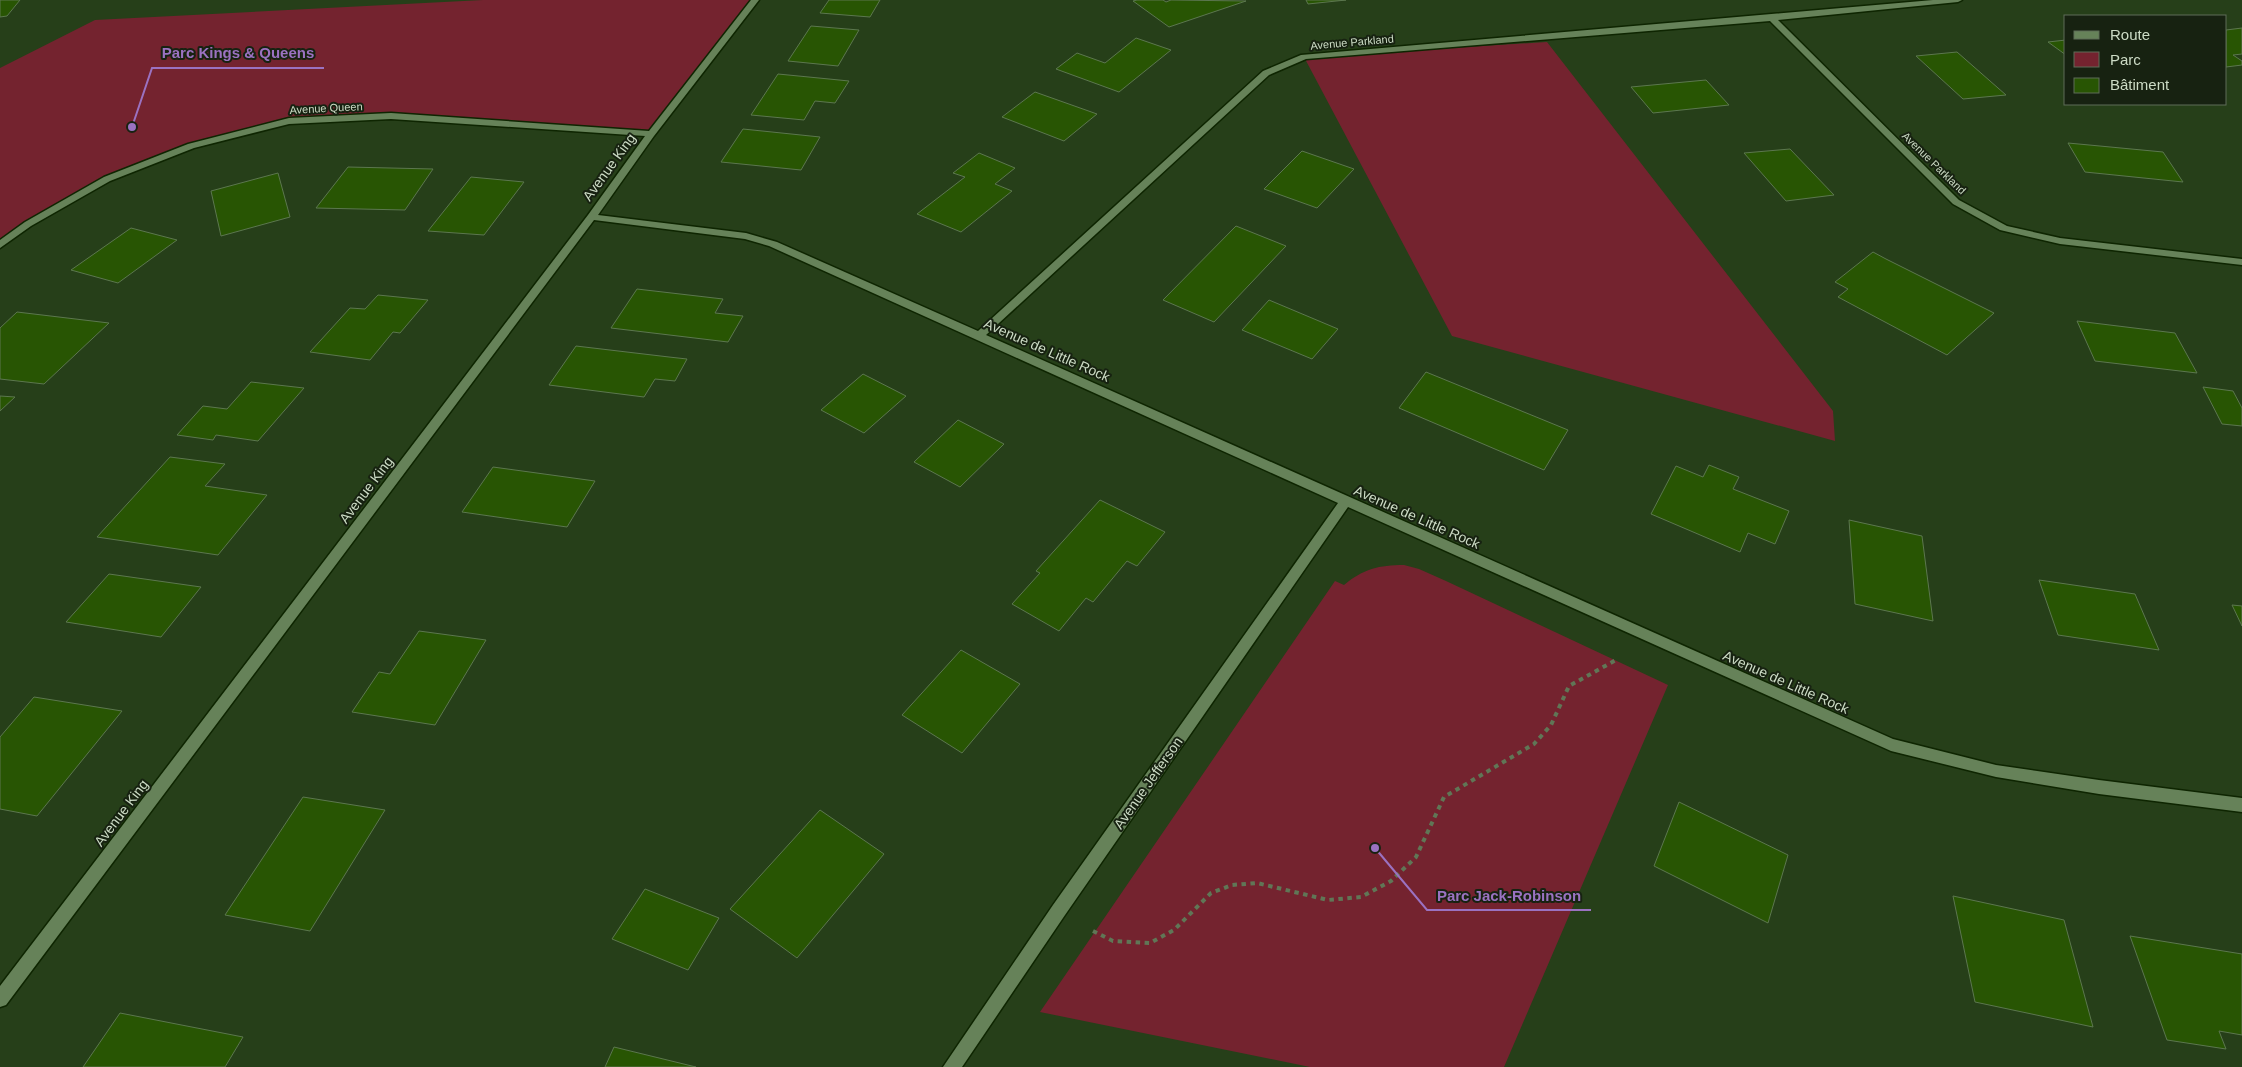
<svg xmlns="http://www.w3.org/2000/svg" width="2242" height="1067" font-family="Arial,sans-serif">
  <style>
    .green { fill: #74232f }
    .building { fill: #285503; stroke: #5c774f }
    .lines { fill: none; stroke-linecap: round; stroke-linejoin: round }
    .minor-casing { stroke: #0e2501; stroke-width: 3 }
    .path { stroke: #607656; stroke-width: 4; stroke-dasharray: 4.5 4.5; stroke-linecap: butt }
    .minor { fill: #668259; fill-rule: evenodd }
    .labels { text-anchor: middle; stroke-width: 4; stroke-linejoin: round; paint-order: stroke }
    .far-street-label { font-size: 11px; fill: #ccdbc5; stroke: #172211 }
    .street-label { font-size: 14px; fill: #ccdbc5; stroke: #172211 }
    .leader { fill: none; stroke: #9b72c1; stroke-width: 2 }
    .callout-dot { fill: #9b72c1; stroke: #172211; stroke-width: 2 }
    .callout-label { font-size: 15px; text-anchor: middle; font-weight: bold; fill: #9b72c1; stroke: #172211; stroke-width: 4; stroke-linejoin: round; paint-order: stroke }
  </style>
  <rect width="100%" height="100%" fill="#263f19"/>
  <path class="green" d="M 483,0 L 755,0 L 651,134 L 391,116 L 289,121 L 191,146 L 107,179 L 0,245 L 0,68 L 95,20 Z
    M 1547,42 L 1833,411 L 1835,441 L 1452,336 L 1304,57 Z
    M 1404,565 L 1419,569 L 1446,581 L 1668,685 L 1504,1067 L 1310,1067 L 1040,1012 L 1335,581 L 1344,585 C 1363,569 1379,565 1404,565 Z"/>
  <path class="building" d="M 0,0 L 20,0 L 7,16 L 0,17 Z
    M 829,0 L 880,0 L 870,17 L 820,13 Z
    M 1137,0 L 1163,0 L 1166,2 L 1171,0 L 1246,1 L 1169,27 L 1133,1 Z
    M 1306,0 L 1346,0 L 1308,4 Z
    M 811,26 L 859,30 L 838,66 L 788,61 Z
    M 2242,28 L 2242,54 L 2233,55 L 2242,61 L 2242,65 L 2226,67 L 2226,30 Z
    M 1136,38 L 1171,50 L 1119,92 L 1056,69 L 1077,53 L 1105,63 Z
    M 2066,40 L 2066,55 L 2048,42 Z
    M 1957,52 L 2006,95 L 1963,99 L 1916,56 Z
    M 778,74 L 829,79 L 849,81 L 835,103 L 815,101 L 804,120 L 751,115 Z
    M 1706,80 L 1729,105 L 1653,113 L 1631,87 Z
    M 1035,92 L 1097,114 L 1064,141 L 1002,117 Z
    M 743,129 L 820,137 L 801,170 L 721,162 Z
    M 2068,143 L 2163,152 L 2183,182 L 2085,172 Z
    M 1790,149 L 1834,195 L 1786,201 L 1744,153 Z
    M 1302,151 L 1354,169 L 1317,208 L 1264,189 Z
    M 979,153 L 1015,168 L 995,184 L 1012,191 L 961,232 L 917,214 L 965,177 L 953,173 Z
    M 348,167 L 433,169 L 405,210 L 316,208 Z
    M 278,173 L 290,217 L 221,236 L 211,191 Z
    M 471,177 L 524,182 L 484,235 L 428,231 Z
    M 1236,226 L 1286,246 L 1214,322 L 1163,300 Z
    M 131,228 L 177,240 L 118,283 L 71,270 Z
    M 1873,252 L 1886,259 L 1994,313 L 1947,355 L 1838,297 L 1848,289 L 1835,282 Z
    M 637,289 L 723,299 L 715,313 L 743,316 L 728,342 L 611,328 Z
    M 378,295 L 428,300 L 400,333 L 393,332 L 370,360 L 310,352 L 350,308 L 365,309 Z
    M 1269,300 L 1338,329 L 1312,359 L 1242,330 Z
    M 17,312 L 109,323 L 44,384 L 0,379 L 0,328 Z
    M 2077,321 L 2175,333 L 2197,373 L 2095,361 Z
    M 576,346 L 669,357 L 687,359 L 675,381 L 655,379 L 644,397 L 549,385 Z
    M 1426,372 L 1568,430 L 1544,470 L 1399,408 Z
    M 863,374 L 906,396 L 864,433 L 821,410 Z
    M 251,382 L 304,388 L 258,441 L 216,435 L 213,440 L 177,435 L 203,406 L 227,409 Z
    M 2203,387 L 2233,391 L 2242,408 L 2242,426 L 2222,424 Z
    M 0,396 L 15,397 L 0,411 Z
    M 958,420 L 1004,444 L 960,487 L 914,462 Z
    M 170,457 L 225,464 L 205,486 L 267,495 L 218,555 L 97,537 Z
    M 1709,465 L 1739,477 L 1733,489 L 1789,511 L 1775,544 L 1748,533 L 1740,552 L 1651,514 L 1676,466 L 1703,477 Z
    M 493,467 L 595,481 L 567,527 L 462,512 Z
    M 1100,500 L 1165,532 L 1137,566 L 1127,561 L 1093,602 L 1086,598 L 1059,631 L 1012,604 L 1040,573 L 1036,571 Z
    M 1849,520 L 1922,536 L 1933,621 L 1855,604 Z
    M 109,574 L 201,587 L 161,637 L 66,622 Z
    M 2039,580 L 2135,594 L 2159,650 L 2058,635 Z
    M 2232,605 L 2242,606 L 2242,626 Z
    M 419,631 L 486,640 L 435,725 L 352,712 L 379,672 L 390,674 Z
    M 961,650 L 1020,684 L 962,753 L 902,715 Z
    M 34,697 L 122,711 L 37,816 L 0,809 L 0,737 Z
    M 303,797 L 385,810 L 310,931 L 225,915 Z
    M 1679,802 L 1788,855 L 1768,923 L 1654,866 Z
    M 820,810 L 884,854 L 797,958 L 730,909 Z
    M 645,889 L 719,918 L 688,970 L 612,939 Z
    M 1953,896 L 2064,920 L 2093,1027 L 1975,1002 Z
    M 2130,936 L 2242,954 L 2242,1035 L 2219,1031 L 2226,1049 L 2167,1040 Z
    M 120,1013 L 243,1037 L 225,1067 L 83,1067 Z
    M 614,1047 L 696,1067 L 605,1067 Z"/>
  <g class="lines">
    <defs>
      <path id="minor" d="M 751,0 L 759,0 L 654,136 L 598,215 L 746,233 L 777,242 L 978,331 L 1263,71 L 1301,55 L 1933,0 L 1962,0 L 1958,2 L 1778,20 L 1959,200 L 2007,226 L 2060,238 L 2242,259 L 2242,265 L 2060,244 L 2000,230 L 1953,204 L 1770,21 L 1306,59 L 1269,75 L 986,335 L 1893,739 L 1996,765 L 2099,780 L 2242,798 L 2242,812 L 2099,794 L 1996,777 L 1891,751 L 1348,507 L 1065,915 L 962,1067 L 943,1067 L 1053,905 L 1338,503 L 769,246 L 745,239 L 594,220 L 6,1005 L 0,1007 L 0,986 L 588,215 L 645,136 L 391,119 L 289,124 L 194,148 L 110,181 L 31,226 L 0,248 L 0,240 L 25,222 L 104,177 L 188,144 L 289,118 L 391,113 L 649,131 Z"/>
    </defs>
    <use href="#minor" class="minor-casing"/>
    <path class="path" d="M 1093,931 L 1113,941 L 1150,943 L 1174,930 L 1211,893 L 1232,885 L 1257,883 L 1328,900 L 1361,897 L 1391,881 L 1416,857 L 1444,797 L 1534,744 L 1551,725 L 1569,686 L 1616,660"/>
    <use href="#minor" class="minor"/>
  </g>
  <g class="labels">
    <g class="far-street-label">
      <text transform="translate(1352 42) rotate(-5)" y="4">Avenue Parkland</text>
      <text transform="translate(326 108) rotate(-3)" y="4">Avenue Queen</text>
      <text transform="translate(1934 163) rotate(44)" y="4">Avenue Parkland</text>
    </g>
    <g class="street-label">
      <text transform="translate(609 167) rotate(-54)" y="5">Avenue King</text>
      <text transform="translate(1047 350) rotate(24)" y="5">Avenue de Little Rock</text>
      <text transform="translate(366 490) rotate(-53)" y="5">Avenue King</text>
      <text transform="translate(1417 517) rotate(24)" y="5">Avenue de Little Rock</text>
      <text transform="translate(1786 682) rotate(24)" y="5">Avenue de Little Rock</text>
      <text transform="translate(1148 783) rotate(-55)" y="5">Avenue Jefferson</text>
      <text transform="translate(121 813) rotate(-53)" y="5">Avenue King</text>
    </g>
  </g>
  <path class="leader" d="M132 127L152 68H324M1375 848L1427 910H1591"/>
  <g class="callout-dot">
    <circle cx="132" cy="127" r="5"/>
    <circle cx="1375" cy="848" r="5"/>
  </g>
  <g class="callout-label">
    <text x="238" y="58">Parc Kings &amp; Queens</text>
    <text x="1509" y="901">Parc Jack-Robinson</text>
  </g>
  <rect x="2064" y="15" width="162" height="90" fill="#172211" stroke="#5f6c59"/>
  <rect x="2074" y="31" width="25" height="8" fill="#668259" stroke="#5f6c59"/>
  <text x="2110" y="40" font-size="15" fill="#ccdbc5">Route</text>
  <rect x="2074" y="52" width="25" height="15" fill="#74232f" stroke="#5f6c59"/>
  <text x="2110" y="65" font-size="15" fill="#ccdbc5">Parc</text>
  <rect x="2074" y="78" width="25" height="15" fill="#285503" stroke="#5f6c59"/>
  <text x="2110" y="90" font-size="15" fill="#ccdbc5">Bâtiment</text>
</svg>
